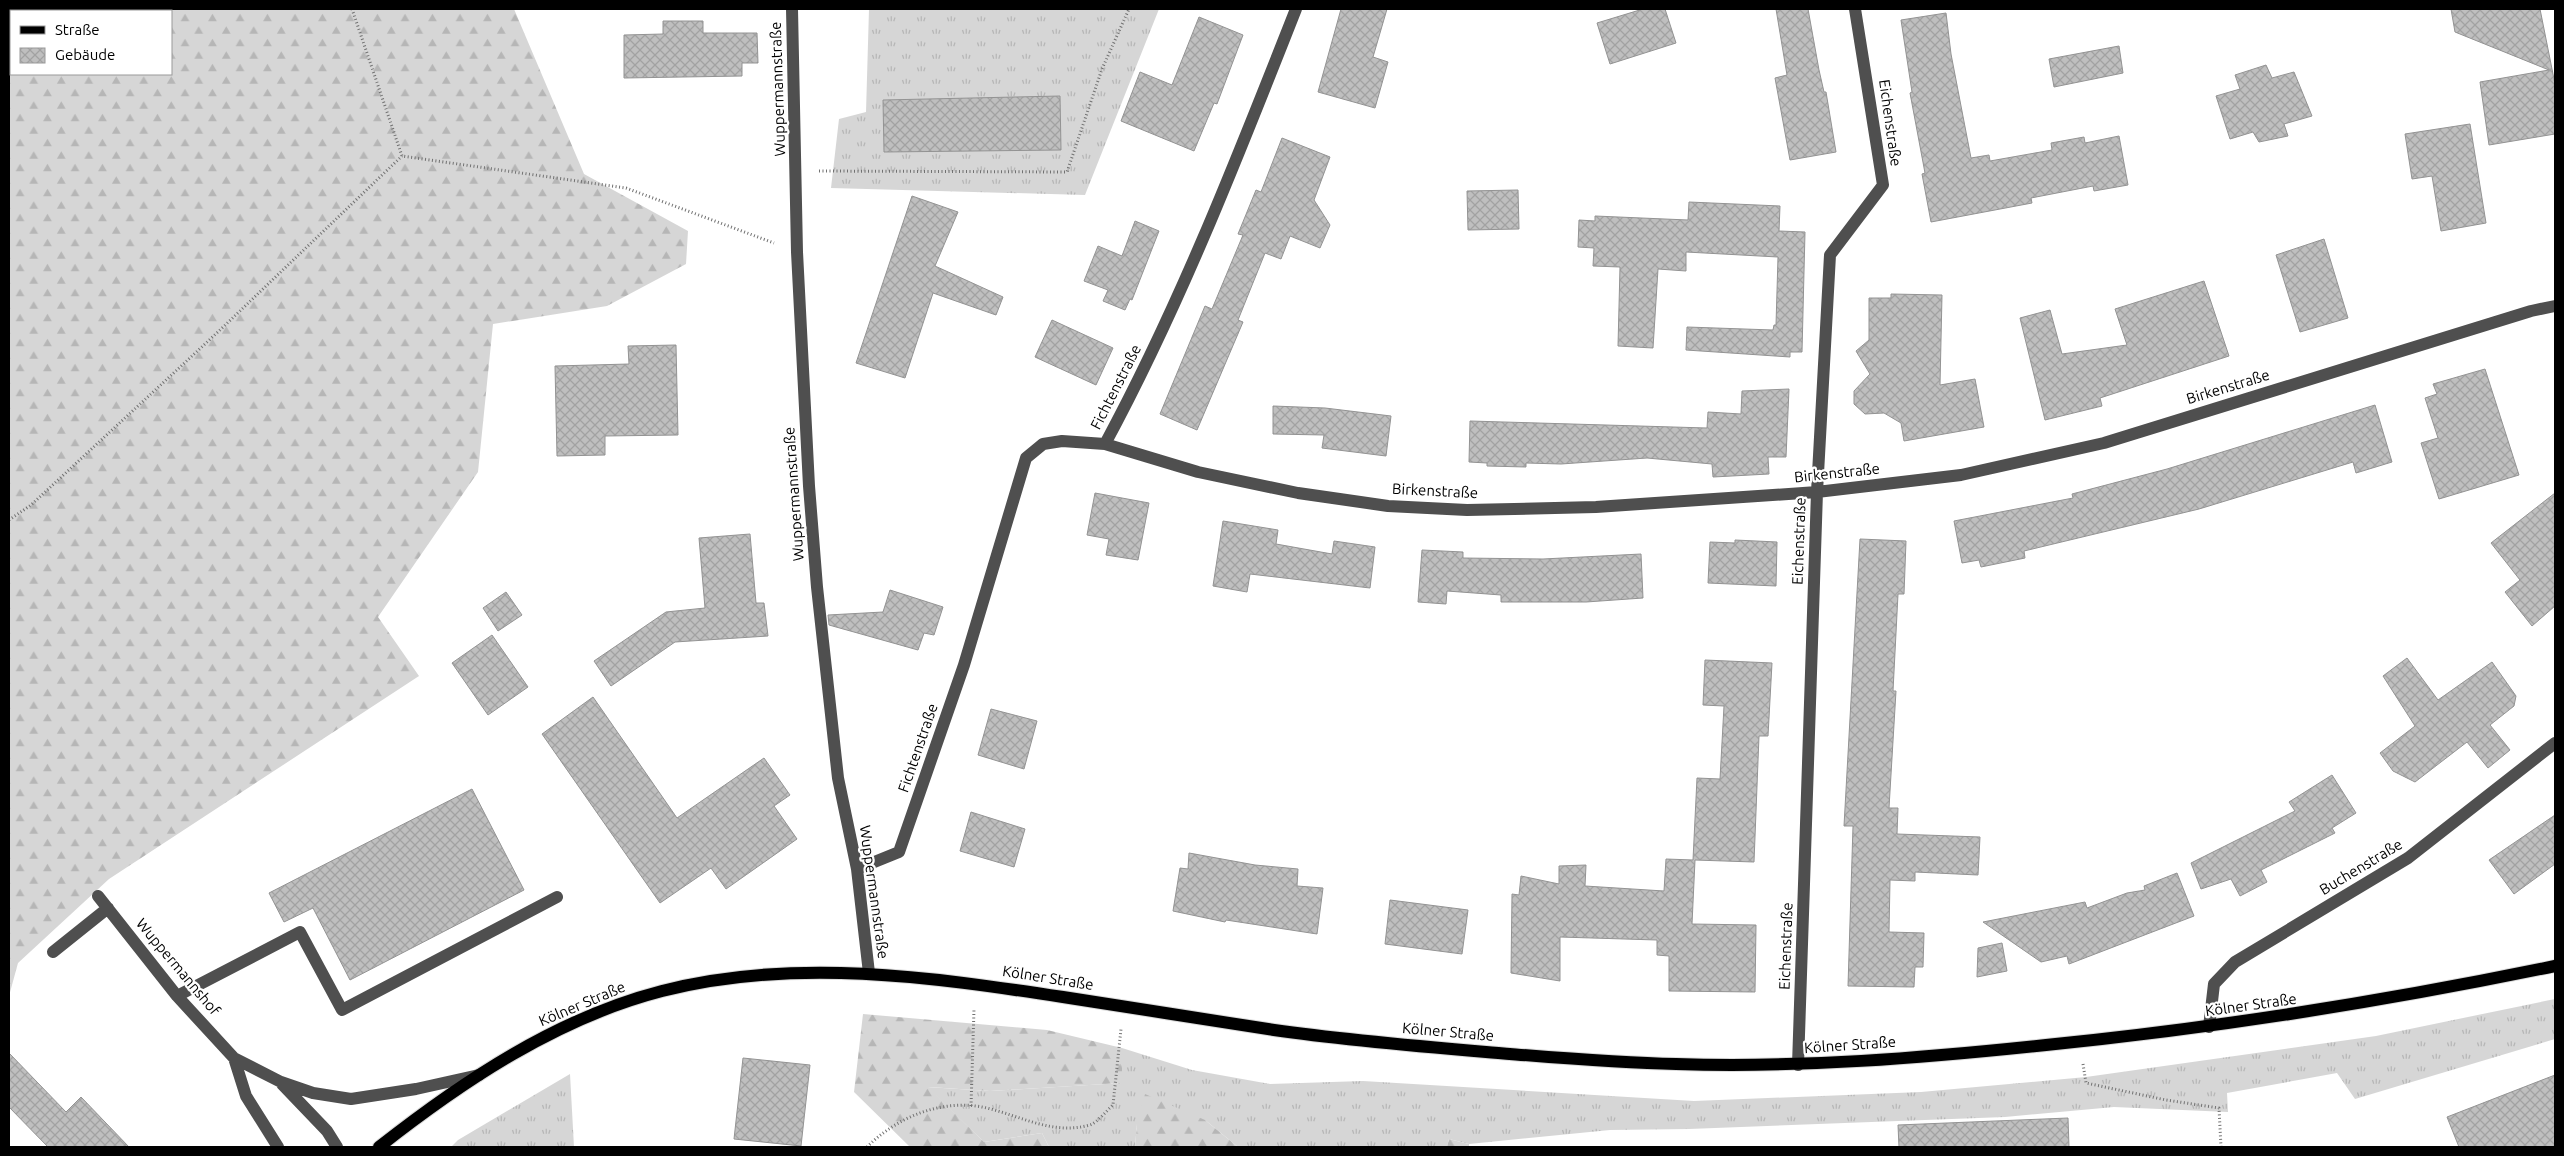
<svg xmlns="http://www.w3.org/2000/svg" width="2564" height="1156" font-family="Ubuntu,sans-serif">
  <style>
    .grass { fill: url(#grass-tufts) }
    .forest { fill: url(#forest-firs); fill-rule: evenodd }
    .building { fill: url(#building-cross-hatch); stroke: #939393 }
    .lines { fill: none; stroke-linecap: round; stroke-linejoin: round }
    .major-casing { stroke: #dbdbdb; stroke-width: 14 }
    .path { stroke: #717171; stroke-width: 3; stroke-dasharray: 1 2.5; stroke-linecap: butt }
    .minor { stroke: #4f4f4f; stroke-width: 12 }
    .major { stroke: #000; stroke-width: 12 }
    .labels { text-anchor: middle; stroke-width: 4.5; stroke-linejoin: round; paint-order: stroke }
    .street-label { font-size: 15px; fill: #000; stroke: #fff }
  </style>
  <defs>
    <pattern id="grass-tufts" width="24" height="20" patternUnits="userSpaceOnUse" patternTransform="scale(1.25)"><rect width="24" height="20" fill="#d6d6d6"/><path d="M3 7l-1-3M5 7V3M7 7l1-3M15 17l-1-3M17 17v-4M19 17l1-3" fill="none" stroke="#b6b6b6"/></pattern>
    <pattern id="forest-firs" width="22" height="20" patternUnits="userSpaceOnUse" patternTransform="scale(1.25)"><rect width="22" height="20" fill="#d6d6d6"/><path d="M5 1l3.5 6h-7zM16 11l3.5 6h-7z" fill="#b6b6b6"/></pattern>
    <pattern id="building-cross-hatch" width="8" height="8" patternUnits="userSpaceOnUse" patternTransform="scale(1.25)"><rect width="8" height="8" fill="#bfbfbf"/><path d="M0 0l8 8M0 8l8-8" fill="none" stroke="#a2a2a2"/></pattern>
  </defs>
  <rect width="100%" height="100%" fill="#fff"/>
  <path class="grass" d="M 869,9 L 1159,9 L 1085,195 L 831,188 L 839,119 L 866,112 Z
    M 2555,999 L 2555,1039 L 2355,1099 L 2337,1073 L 2227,1093 L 2228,1112 L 2114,1107 L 2005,1117 L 1689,1129 L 1610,1130 L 1469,1144 L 1449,1139 L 1447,1147 L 1238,1147 L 1205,1120 L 1137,1124 L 1135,1147 L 1049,1147 L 1042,1133 L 984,1142 L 927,1087 L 990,1091 L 1121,1083 L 1122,1048 L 1192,1070 L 1270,1084 L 1363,1081 L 1694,1101 L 1921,1092 L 2086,1077 L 2376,1036 Z
    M 570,1074 L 574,1147 L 451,1147 L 458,1140 Z"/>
  <path class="forest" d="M 9,9 L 514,9 L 584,174 L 688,231 L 686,264 L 607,306 L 493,324 L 478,472 L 378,617 L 419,676 L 109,879 L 18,963 L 9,996 ZM 11,11 L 171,11 L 171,74 L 11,74 Z
    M 863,1014 L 1047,1030 L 1122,1048 L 1122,1083 L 990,1091 L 928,1087 L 984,1142 L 1042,1133 L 1049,1147 L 910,1147 L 854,1092 Z
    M 1145,1094 L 1205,1120 L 1238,1147 L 1135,1147 L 1137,1124 Z
    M 1449,1139 L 1469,1144 L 1469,1147 L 1447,1147 Z"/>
  <path class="building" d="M 1341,9 L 1387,9 L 1373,57 L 1388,62 L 1375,108 L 1318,92 Z
    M 1643,9 L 1665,9 L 1676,43 L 1610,64 L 1597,23 Z
    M 1776,9 L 1808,9 L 1819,70 L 1824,92 L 1826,92 L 1836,152 L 1790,160 L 1775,78 L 1787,75 Z
    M 2451,9 L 2540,9 L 2555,84 L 2555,134 L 2489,145 L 2480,82 L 2549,70 L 2455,32 Z
    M 1946,13 L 1951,54 L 1971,158 L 1989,155 L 1990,161 L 2052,150 L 2051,143 L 2084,137 L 2085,143 L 2119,136 L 2128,185 L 2094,191 L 2093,186 L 2031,198 L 2032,203 L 1931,222 L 1922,174 L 1925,173 L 1910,93 L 1912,92 L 1901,20 Z
    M 1199,17 L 1243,35 L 1217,104 L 1214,103 L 1194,151 L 1121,121 L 1140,72 L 1172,85 Z
    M 663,21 L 703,21 L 703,33 L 757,33 L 758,63 L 742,63 L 742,76 L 624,78 L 624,35 L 663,34 Z
    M 2119,46 L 2123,73 L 2054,87 L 2049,59 Z
    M 2266,65 L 2272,78 L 2294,72 L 2312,116 L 2284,124 L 2288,136 L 2259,142 L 2253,132 L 2230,139 L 2216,96 L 2240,89 L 2235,75 Z
    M 1060,96 L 1061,150 L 884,152 L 883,100 Z
    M 2470,124 L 2486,223 L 2441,231 L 2432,176 L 2412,179 L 2405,134 Z
    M 1282,138 L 1330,157 L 1314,200 L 1330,225 L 1320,248 L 1290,236 L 1281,259 L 1265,253 L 1238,320 L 1243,322 L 1197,430 L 1160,414 L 1205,306 L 1212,309 L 1243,235 L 1238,234 L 1256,190 L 1261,192 Z
    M 1518,190 L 1519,229 L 1468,230 L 1467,191 Z
    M 912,196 L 958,212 L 935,266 L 1003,297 L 996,315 L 933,293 L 905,378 L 856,363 Z
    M 1689,202 L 1780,206 L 1779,231 L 1805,232 L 1802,352 L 1790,352 L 1790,357 L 1686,350 L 1687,327 L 1773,330 L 1774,325 L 1776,325 L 1778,257 L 1686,252 L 1686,271 L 1658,269 L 1653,348 L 1618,346 L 1620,267 L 1593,266 L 1594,248 L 1578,247 L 1579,220 L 1595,221 L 1595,216 L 1688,220 Z
    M 1135,221 L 1159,231 L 1132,300 L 1130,299 L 1125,310 L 1103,301 L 1108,290 L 1084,281 L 1098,246 L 1122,256 Z
    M 2324,239 L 2348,318 L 2300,332 L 2276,255 Z
    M 2204,281 L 2229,356 L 2100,398 L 2102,406 L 2045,420 L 2020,318 L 2050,310 L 2062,354 L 2127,345 L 2115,309 Z
    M 1891,294 L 1942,295 L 1940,385 L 1975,379 L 1984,427 L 1904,441 L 1901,423 L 1884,413 L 1865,414 L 1854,404 L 1854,391 L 1870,374 L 1856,351 L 1869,340 L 1869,298 L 1891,298 Z
    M 1052,320 L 1113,348 L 1096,385 L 1035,357 Z
    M 676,345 L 678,435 L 605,436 L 605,455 L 557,456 L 555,366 L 629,364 L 628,346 Z
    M 2485,369 L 2519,475 L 2439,499 L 2421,443 L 2438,438 L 2425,398 L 2437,394 L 2433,384 Z
    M 1789,389 L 1786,457 L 1768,457 L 1769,474 L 1713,477 L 1712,464 L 1647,458 L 1561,464 L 1526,463 L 1526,467 L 1487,466 L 1487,463 L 1469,462 L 1470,421 L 1707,428 L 1708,412 L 1741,414 L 1742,391 Z
    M 2375,405 L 2392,462 L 2356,473 L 2353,462 L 2199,509 L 2024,551 L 2025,558 L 1981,567 L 1979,560 L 1962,563 L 1954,521 L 2073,498 L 2072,494 L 2167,469 Z
    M 1273,406 L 1325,408 L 1391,416 L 1386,456 L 1322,448 L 1324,435 L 1273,434 Z
    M 1095,493 L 1149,503 L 1138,560 L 1106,555 L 1109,539 L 1087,535 Z
    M 2555,493 L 2555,606 L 2532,626 L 2505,592 L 2520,580 L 2491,543 Z
    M 1223,521 L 1278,530 L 1276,544 L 1332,554 L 1334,541 L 1375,547 L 1370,588 L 1250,574 L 1247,592 L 1213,586 Z
    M 750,534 L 756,603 L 764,603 L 768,636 L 675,642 L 611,686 L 594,661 L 666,612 L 705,608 L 699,538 Z
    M 1860,539 L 1906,541 L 1904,594 L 1898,594 L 1893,691 L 1896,691 L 1889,808 L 1898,808 L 1897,834 L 1980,837 L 1978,875 L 1915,872 L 1915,881 L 1890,880 L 1889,932 L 1924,933 L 1923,967 L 1915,967 L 1914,987 L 1848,986 L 1853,826 L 1844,826 Z
    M 1735,540 L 1777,542 L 1776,586 L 1708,583 L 1710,542 L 1735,543 Z
    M 1422,550 L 1463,552 L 1463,558 L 1543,559 L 1641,554 L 1643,598 L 1586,602 L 1501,602 L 1501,595 L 1447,591 L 1446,604 L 1418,602 Z
    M 890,590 L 943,607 L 934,635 L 924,633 L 918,650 L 829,625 L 828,615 L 883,612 Z
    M 506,592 L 522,615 L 498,631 L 483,608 Z
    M 492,635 L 528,687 L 488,715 L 452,663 Z
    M 2407,658 L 2438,700 L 2492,662 L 2516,696 L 2514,706 L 2490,725 L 2510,750 L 2488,768 L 2467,742 L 2415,782 L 2393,771 L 2380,753 L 2415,726 L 2383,676 Z
    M 1705,660 L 1772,663 L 1768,736 L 1759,736 L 1754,862 L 1695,860 L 1692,924 L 1756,925 L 1755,992 L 1669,991 L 1669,956 L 1657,955 L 1657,940 L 1560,937 L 1560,981 L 1511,973 L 1512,894 L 1519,895 L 1521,876 L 1559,884 L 1559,866 L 1586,865 L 1585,886 L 1664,891 L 1666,859 L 1693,860 L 1697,778 L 1720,779 L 1724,706 L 1703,705 Z
    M 593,697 L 677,818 L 764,758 L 790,795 L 774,806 L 797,839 L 726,889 L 711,868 L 660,903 L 542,734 Z
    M 991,709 L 1037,721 L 1024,769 L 978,755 Z
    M 2332,775 L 2356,813 L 2332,828 L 2335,833 L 2261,870 L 2267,882 L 2240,896 L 2231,879 L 2201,889 L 2191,863 L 2295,811 L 2289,802 Z
    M 472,789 L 524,890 L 350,980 L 313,908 L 284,922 L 269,893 Z
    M 971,812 L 1025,829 L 1014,867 L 960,851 Z
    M 2555,815 L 2555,864 L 2514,894 L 2489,860 Z
    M 1189,853 L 1255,865 L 1298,869 L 1297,886 L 1323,888 L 1317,934 L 1226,920 L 1225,922 L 1173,911 L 1180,868 L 1188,869 Z
    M 2177,873 L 2194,916 L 2069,964 L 2067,956 L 2041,962 L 1983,922 L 2085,902 L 2087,908 L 2127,893 L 2145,890 L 2144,886 Z
    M 1390,900 L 1468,910 L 1462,954 L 1385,944 Z
    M 2002,943 L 2007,971 L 1977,977 L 1978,948 Z
    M 9,1053 L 66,1112 L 81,1097 L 129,1147 L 48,1147 L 9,1107 Z
    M 743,1058 L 810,1065 L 801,1146 L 734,1139 Z
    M 2555,1075 L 2555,1147 L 2459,1147 L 2447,1117 Z
    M 2068,1118 L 2069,1147 L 1899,1147 L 1898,1125 Z"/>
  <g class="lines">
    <defs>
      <path id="major" d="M 379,1147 C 463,1081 557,1018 662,991 C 794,957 931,977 1063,997 C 1133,1008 1204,1019 1274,1030 C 1344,1040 1415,1046 1486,1052 C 1549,1057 1613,1063 1676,1064 C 1800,1068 1923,1058 2046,1045 C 2217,1028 2386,1001 2555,966"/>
    </defs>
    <use href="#major" class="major-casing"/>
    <path class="path" d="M 352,9 L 402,156 L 626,188 L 774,243
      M 819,171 L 1067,172 L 1102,69 L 1129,9
      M 9,520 L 31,505 L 219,331 L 402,156
      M 2083,1064 L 2086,1083 L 2166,1100 L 2219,1108 L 2221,1147
      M 971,1106 L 974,1009
      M 867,1147 C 896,1118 940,1099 982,1107 C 1018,1114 1051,1136 1090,1125 C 1098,1122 1106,1111 1113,1105 L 1121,1029"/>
    <path class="minor" d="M 792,9 L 797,252 L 809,486 L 817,587 L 838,778 L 857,869 L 869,973
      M 1105,444 L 1198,472 L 1298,493 L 1388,506 L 1467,510 L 1596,507 L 1817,492 L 1961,475 L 2104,443 L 2531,311 L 2555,306
      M 857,869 L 899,852 L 964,665 L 1026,458 L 1043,444 L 1062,441 L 1105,444 C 1180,305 1238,156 1296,9
      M 98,896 L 177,996 L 234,1058 L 281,1082 L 313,1093 L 351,1099 L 416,1089 L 479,1075
      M 53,952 L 108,908
      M 177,996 L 300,932 L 342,1010 L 557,897
      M 2209,1027 L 2214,984 L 2235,962 L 2408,858 L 2555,743
      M 234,1058 L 246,1096 L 278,1147
      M 1798,1065 L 1817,492 L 1830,255 L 1883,185 L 1855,9
      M 282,1084 L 327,1131 L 337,1147"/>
    <use href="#major" class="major"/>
  </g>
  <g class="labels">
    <g class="street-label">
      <text transform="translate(778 89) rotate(-92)" y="5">Wuppermannstraße</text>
      <text transform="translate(1890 123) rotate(82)" y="5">Eichenstraße</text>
      <text transform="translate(1116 387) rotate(-63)" y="5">Fichtenstraße</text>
      <text transform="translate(2228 387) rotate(-17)" y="5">Birkenstraße</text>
      <text transform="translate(1837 473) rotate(-6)" y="5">Birkenstraße</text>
      <text transform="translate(1435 491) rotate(3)" y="5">Birkenstraße</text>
      <text transform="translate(794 494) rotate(-94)" y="5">Wuppermannstraße</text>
      <text transform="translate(1799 541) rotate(-88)" y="5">Eichenstraße</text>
      <text transform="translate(918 748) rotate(-71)" y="5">Fichtenstraße</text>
      <text transform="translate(2361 867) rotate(-31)" y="5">Buchenstraße</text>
      <text transform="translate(874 892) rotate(82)" y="5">Wuppermannstraße</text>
      <text transform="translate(1786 946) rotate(-88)" y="5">Eichenstraße</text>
      <text transform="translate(178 967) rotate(50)" y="5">Wuppermannshof</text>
      <text transform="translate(1048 978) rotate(9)" y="5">Kölner Straße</text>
      <text transform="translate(582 1004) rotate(-23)" y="5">Kölner Straße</text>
      <text transform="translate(2251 1005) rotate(-8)" y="5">Kölner Straße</text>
      <text transform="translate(1448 1032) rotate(5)" y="5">Kölner Straße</text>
      <text transform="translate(1850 1045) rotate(-4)" y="5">Kölner Straße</text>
    </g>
  </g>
  <rect width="2564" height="1156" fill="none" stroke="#000000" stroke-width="20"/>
  <rect x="10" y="10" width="162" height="65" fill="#ffffff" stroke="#999999"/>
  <rect x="20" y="26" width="25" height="8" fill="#000000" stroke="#999999"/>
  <text x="55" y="35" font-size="15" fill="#000000">Straße</text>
  <rect x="20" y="48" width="25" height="15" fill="url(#building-cross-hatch)" stroke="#999999"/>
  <text x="55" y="60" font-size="15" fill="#000000">Gebäude</text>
</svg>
